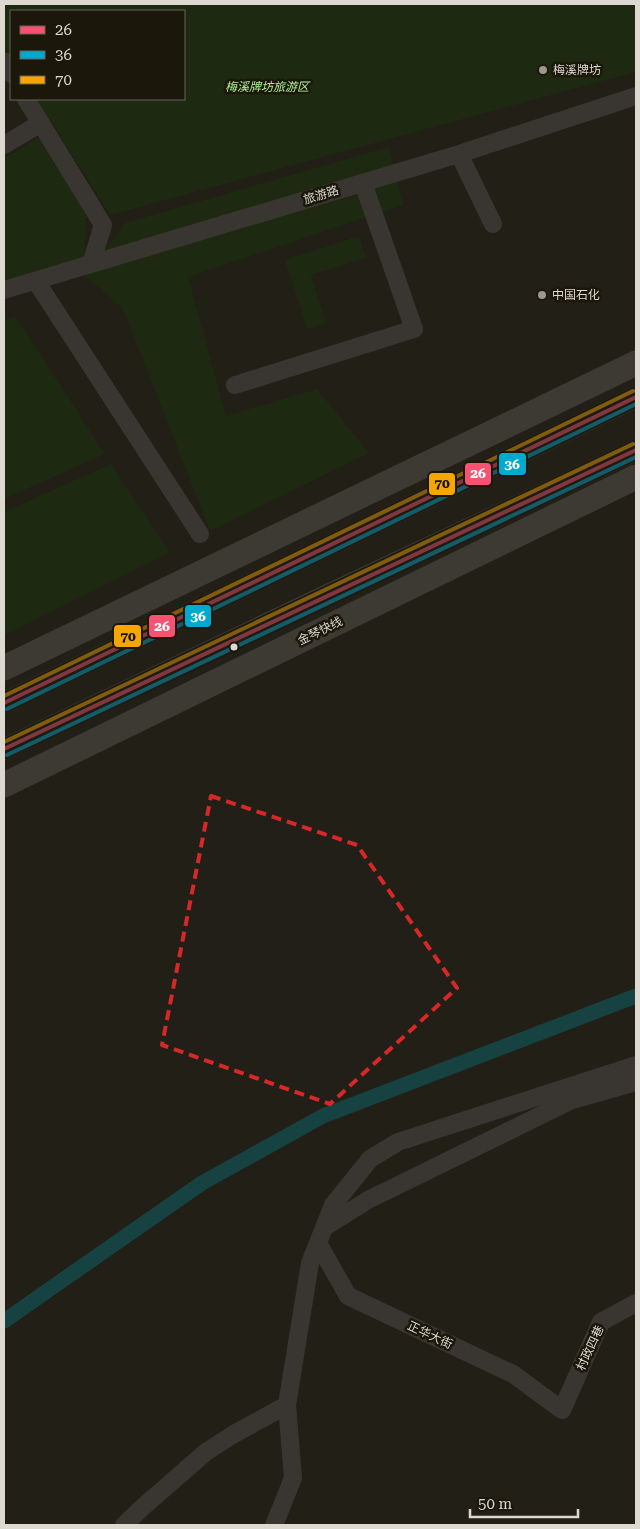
<svg xmlns="http://www.w3.org/2000/svg" width="640" height="1529" font-family="'Roboto Serif','Noto Sans SC',serif">
  <style>
    .green { fill: #193509 }
    .lines { fill: none; stroke-linecap: round; stroke-linejoin: round }
    .canal { stroke: #087074; stroke-width: 15 }
    .minor { stroke: #555350; stroke-width: 18 }
    .major { stroke: #5f5e5a; stroke-width: 21 }
    .highway { stroke: #5d5a56; stroke-width: 25 }
    .bus-1-casing { stroke: #1c170b; stroke-width: 8 }
    .bus-2-casing { stroke: #1c170b; stroke-width: 8 }
    .bus-3-casing { stroke: #1c170b; stroke-width: 8 }
    .bus-1 { stroke: #f65372; stroke-width: 4 }
    .bus-2 { stroke: #00a9ce; stroke-width: 4 }
    .bus-3 { stroke: #f7a600; stroke-width: 4 }
    .marked { fill: none; stroke: #d62828; stroke-width: 4; stroke-dasharray: 10 6; stroke-linejoin: round }
    .poi-dot { fill: #9c9890; stroke: #1c170b; stroke-width: 2 }
    .bus-dot { fill: #ddd9d1; stroke: #1c170b; stroke-width: 2 }
    .labels { text-anchor: middle; stroke-width: 5; stroke-linejoin: round; paint-order: stroke }
    .poi-label { font-size: 12px; fill: #ddd9d1; stroke: #1c170b; text-anchor: start }
    .park-label { font-size: 12px; font-style: italic; fill: #acef92; stroke: #1c170b }
    .street-label { font-size: 12px; fill: #ddd9d1; stroke: #1c170b }
    .line-badge { stroke: #1c170b; stroke-width: 2 }
    .badge-label { font-size: 14px; text-anchor: middle; font-weight: bold; fill: #fff }
    .pale-badge-label { font-size: 14px; text-anchor: middle; font-weight: bold; fill: #111 }
  </style>
  <rect width="100%" height="100%" fill="#221f18"/>
  <path class="green" d="M 8,4 L 636,4 L 636,72 L 110,215 L 37,99 L 184,99 L 184,11 L 11,11 L 11,57 L 4,46 L 4,6 Z
    M 40,137 L 86,214 L 84,258 L 4,281 L 4,158 Z
    M 389,147 L 403,205 L 188,277 L 226,416 L 317,389 L 369,453 L 210,531 L 123,309 L 86,276 L 125,223 Z
    M 359,236 L 366,258 L 311,275 L 326,323 L 307,329 L 285,260 Z
    M 16,317 L 105,454 L 4,499 L 4,320 Z
    M 111,464 L 170,552 L 4,635 L 4,512 Z"/>
  <g class="lines">
    <path class="canal" d="M 4,1321 L 202,1183 L 323,1116 L 636,996"/>
    <path class="minor" d="M 4,61 L 11,74
      M 26,99 L 103,225 L 91,264
      M 4,145 L 41,123
      M 459,154 L 493,224
      M 36,281 L 200,534
      M 4,290 L 459,154 L 636,96
      M 235,385 L 414,329 L 363,183
      M 325,1227 L 368,1200 L 572,1100 L 636,1082
      M 318,1243 L 348,1296 L 513,1374 L 562,1410 L 601,1322 L 636,1303
      M 124,1525 L 144,1506 L 206,1452 L 234,1434 L 287,1405
      M 274,1525 L 293,1478 L 287,1405 L 310,1263 L 333,1205 L 370,1159 L 398,1142 L 636,1065"/>
    <path class="major" d="M 4,703 L 636,397
      M 4,749 L 331,593 L 636,450"/>
    <path class="highway" d="M 4,668 L 636,363
      M 4,785 L 636,477"/>
    <defs>
      <path id="bus-1" d="M 4,703 L 636,397
        M 4,749 L 636,450"/>
      <path id="bus-2" d="M 7,709 L 636,404
        M 7,755 L 636,457"/>
      <path id="bus-3" d="M 4,696 L 633,391
        M 4,742 L 633,444"/>
    </defs>
    <use href="#bus-1" class="bus-1-casing"/>
    <use href="#bus-2" class="bus-2-casing"/>
    <use href="#bus-3" class="bus-3-casing"/>
    <use href="#bus-1" class="bus-1"/>
    <use href="#bus-2" class="bus-2"/>
    <use href="#bus-3" class="bus-3"/>
  </g>
  <path d="M0 0H640V1529H0ZM 211,796 L 357,845 L 457,988 L 330,1104 L 162,1045 Z" fill="#221f18" fill-opacity=".55" fill-rule="evenodd"/>
  <path class="marked" d="M 211,796 L 357,845 L 457,988 L 330,1104 L 162,1045 Z"/>
  <g class="poi-dot">
    <circle cx="543" cy="70" r="5"/>
    <circle cx="542" cy="295" r="5"/>
  </g>
  <circle class="bus-dot" cx="234" cy="647" r="4.5"/>
  <g class="labels">
    <g class="poi-label">
      <text x="553" y="74">梅溪牌坊</text>
      <text x="552" y="299">中国石化</text>
    </g>
    <g class="park-label">
      <text x="267" y="91">梅溪牌坊旅游区</text>
    </g>
    <g class="street-label">
      <text transform="translate(321 195) rotate(-17)" y="4">旅游路</text>
      <text transform="translate(320 631) rotate(-26)" y="4">金琴快线</text>
      <text transform="translate(430 1335) rotate(25)" y="4">正华大街</text>
      <text transform="translate(590 1348) rotate(-65)" y="4">村政四巷</text>
    </g>
  </g>
  <g class="line-badge">
    <rect x="498" y="452" width="29" height="24" rx="5" fill="#00a9ce"/>
    <rect x="464" y="462" width="28" height="24" rx="5" fill="#f65372"/>
    <rect x="428" y="472" width="28" height="24" rx="5" fill="#f7a600"/>
    <rect x="184" y="604" width="28" height="24" rx="5" fill="#00a9ce"/>
    <rect x="148" y="614" width="28" height="24" rx="5" fill="#f65372"/>
    <rect x="113" y="624" width="29" height="24" rx="5" fill="#f7a600"/>
  </g>
  <g class="badge-label">
    <text x="512" y="469">36</text>
    <text x="478" y="478">26</text>
    <text x="198" y="621">36</text>
    <text x="162" y="631">26</text>
  </g>
  <g class="pale-badge-label">
    <text x="442" y="488">70</text>
    <text x="128" y="641">70</text>
  </g>
  <rect width="640" height="1529" fill="none" stroke="#ddd9d1" stroke-width="10"/>
  <rect x="10" y="10" width="175" height="90" fill="#1c170b" stroke="#69655a"/>
  <rect x="20" y="26" width="25" height="8" fill="#f65372" stroke="#69655a"/>
  <text x="55" y="35" font-size="15" fill="#ddd9d1">26</text>
  <rect x="20" y="51" width="25" height="8" fill="#00a9ce" stroke="#69655a"/>
  <text x="55" y="60" font-size="15" fill="#ddd9d1">36</text>
  <rect x="20" y="76" width="25" height="8" fill="#f7a600" stroke="#69655a"/>
  <text x="55" y="85" font-size="15" fill="#ddd9d1">70</text>
  <path d="M470 1509v8h108v-8" fill="none" stroke="#ddd9d1" stroke-width="2.5"/>
  <text x="478" y="1509" font-size="15" fill="#ddd9d1" stroke="#1c170b" stroke-width="4" paint-order="stroke">50 m</text>
</svg>
